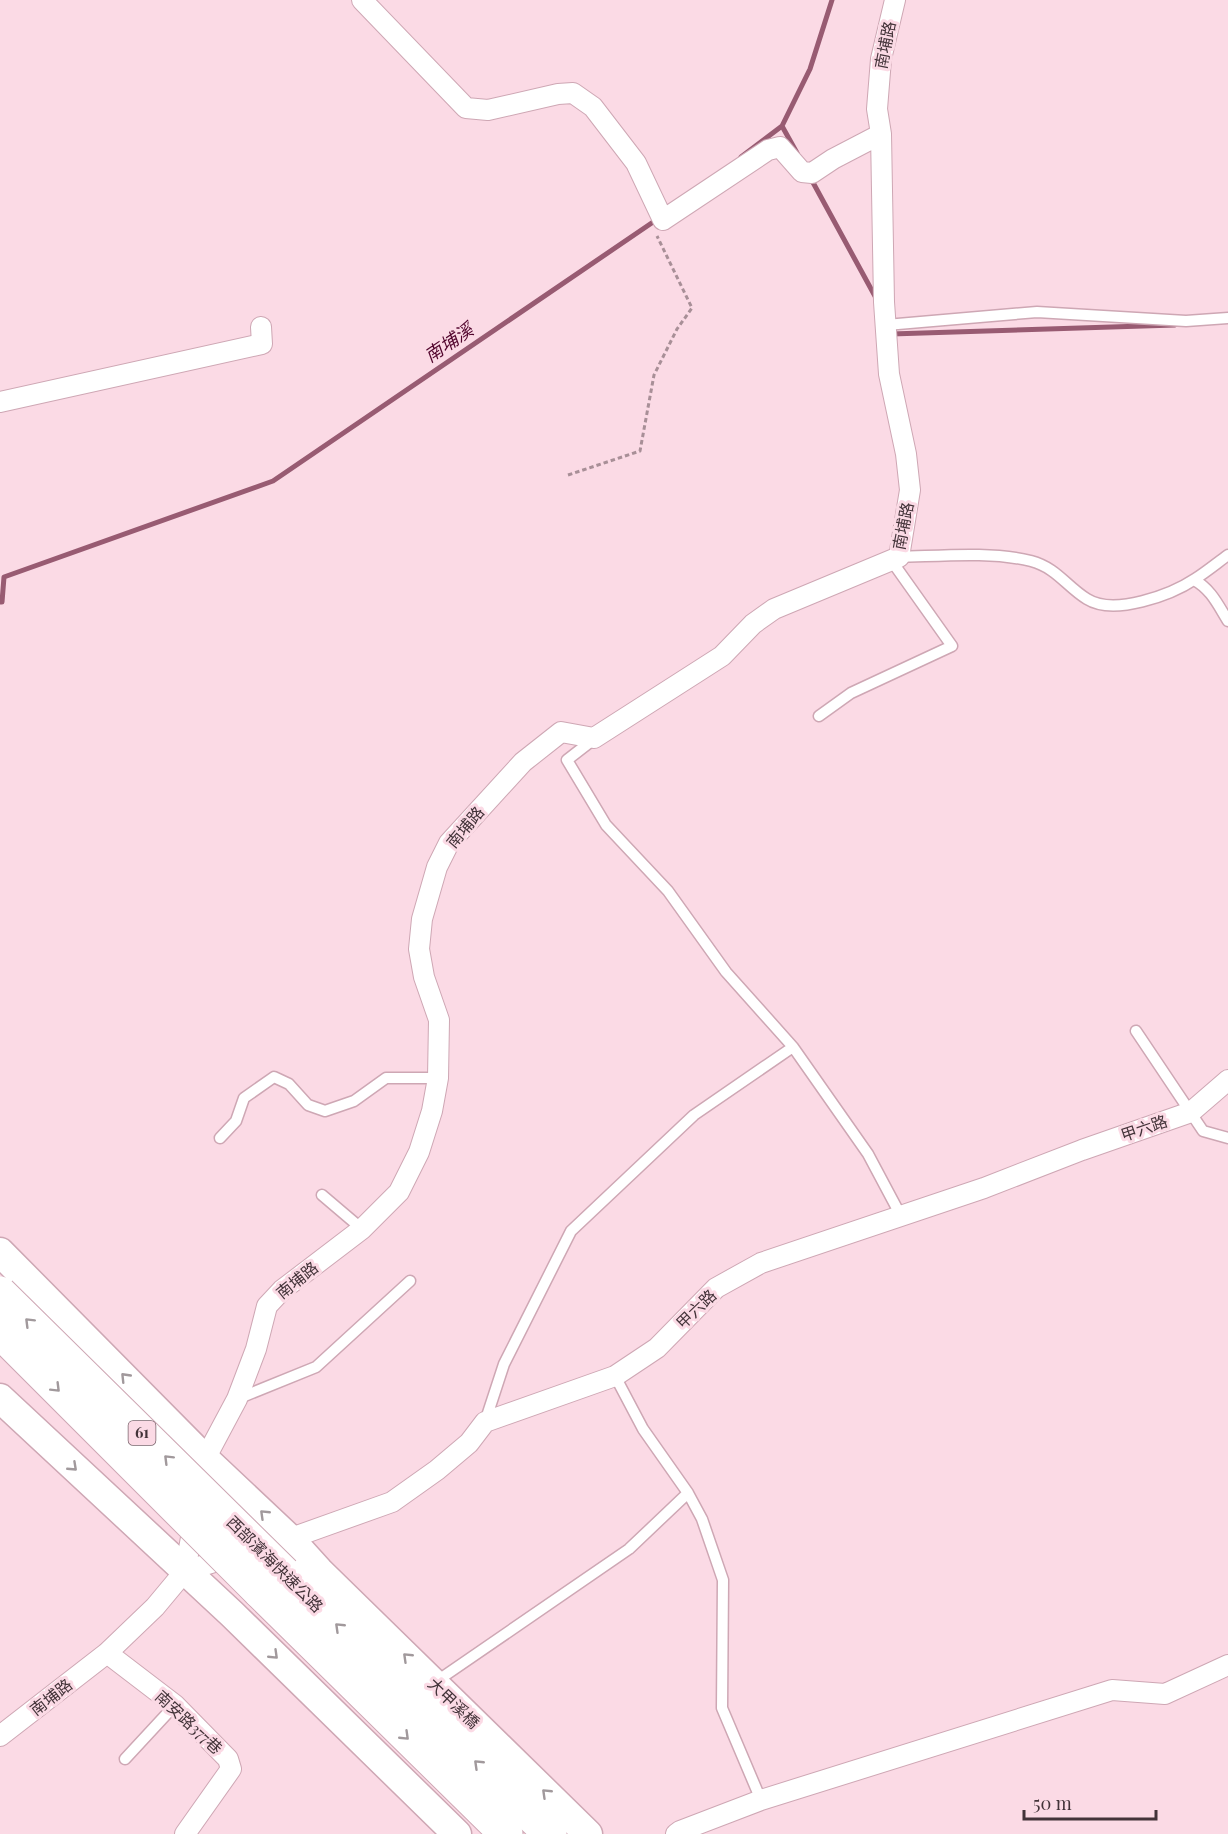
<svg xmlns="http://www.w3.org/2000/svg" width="1228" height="1834" viewBox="0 0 1228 1834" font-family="'Playfair Display','Noto Sans TC',serif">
<rect width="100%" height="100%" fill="#fbdae5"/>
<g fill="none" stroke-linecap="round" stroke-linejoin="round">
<path stroke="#985b72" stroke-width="5" d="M 782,126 L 797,153
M 741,157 L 782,126 L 810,69 L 832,0
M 810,177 L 876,298
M 891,334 L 1175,325
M 0,602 L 2,602 L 4,577 L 273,481 L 659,218"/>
<defs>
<path id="lane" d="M 886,325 L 1037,312 L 1186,321 L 1228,318
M 899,557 C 941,556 990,551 1031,561 C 1057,568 1066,586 1087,599 C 1114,616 1171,595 1195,579 C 1206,572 1217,563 1228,555
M 1194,580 C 1211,589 1218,605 1228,621
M 819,716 L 851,693 L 952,646 L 891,560
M 594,739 L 567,760 L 606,825 L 668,891 L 726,972 L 793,1047 L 868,1154 L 901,1216
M 1136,1031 L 1203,1131 L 1228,1138
M 220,1138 L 236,1121 L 244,1098 L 274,1077 L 289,1084 L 308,1105 L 325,1111 L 354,1101 L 386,1078 L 438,1078
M 322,1195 L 362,1229
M 615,1376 L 643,1429 L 688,1493 L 702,1519 L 723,1580 L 722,1708 L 761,1800
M 237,1399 L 316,1367 L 410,1281
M 485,1422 L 504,1364 L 571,1231 L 694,1115 L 793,1047
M 434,1683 L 629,1549 L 688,1493
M 125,1759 L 175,1705"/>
<path id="street" d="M 362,0 L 466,108 L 488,110 L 558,94 L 573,93 L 593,107 L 636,163 L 663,220 L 768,150 L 780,147 L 802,172 L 812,173 L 833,159 L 881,134
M 0,402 L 262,344 L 261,327
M 203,1471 L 205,1459 L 237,1399 L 256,1349 L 267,1306 L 282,1290 L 362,1229 L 399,1192 L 419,1152 L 432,1111 L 438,1078 L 439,1020 L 424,977 L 419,949 L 422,919 L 437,867 L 449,843 L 523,762 L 561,732 L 594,738 L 722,656 L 753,624 L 774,609 L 899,557 L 910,490 L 906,454 L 889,374 L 884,302 L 881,134 L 877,109 L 881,59 L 895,0
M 280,1542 L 392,1502 L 437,1470 L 469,1443 L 485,1422 L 615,1376 L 657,1348 L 716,1288 L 761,1263 L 984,1188 L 1082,1150 L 1191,1112 L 1228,1080
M 185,1571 L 234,1556
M 107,1653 L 175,1705 L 228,1759 L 231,1769 L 185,1834
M 0,1736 L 107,1653 L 155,1607 L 185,1571 L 194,1521
M 676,1834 L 680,1831 L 761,1800 L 1112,1690 L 1165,1694 L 1228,1665"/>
<path id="secondary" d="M 0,1252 L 205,1459 L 290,1539 L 319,1571 L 588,1834
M 0,1398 L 232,1614 L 457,1834"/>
<path id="highway" d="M 284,1573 L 550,1834
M 259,1591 L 506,1834"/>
</defs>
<use href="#lane" stroke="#cea7b4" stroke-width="13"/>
<use href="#street" stroke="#cea7b4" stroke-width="22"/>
<use href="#secondary" stroke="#cea7b4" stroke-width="31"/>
<use href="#highway" stroke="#cea7b4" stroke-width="35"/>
<path stroke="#a88f97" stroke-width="3" stroke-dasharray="4.5 3" stroke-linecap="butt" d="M 568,475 L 640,451 L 654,375 L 677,329 L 692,308 L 657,236"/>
<use href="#lane" stroke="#fff" stroke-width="10"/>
<use href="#street" stroke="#fff" stroke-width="20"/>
<use href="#secondary" stroke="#fff" stroke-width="28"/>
<use href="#highway" stroke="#fff" stroke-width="33"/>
<defs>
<path id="highway-bridge" d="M 0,1293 L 284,1573
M 0,1332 L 259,1591"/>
</defs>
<use href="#highway-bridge" stroke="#cea7b4" stroke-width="35" stroke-linecap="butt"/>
<use href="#highway-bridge" stroke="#fff" stroke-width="33"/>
</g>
<defs><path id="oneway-chevron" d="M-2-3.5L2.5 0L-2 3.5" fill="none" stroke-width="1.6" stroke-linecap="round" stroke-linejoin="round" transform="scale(1.5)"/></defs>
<g stroke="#a1999c">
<use href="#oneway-chevron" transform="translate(29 1322) rotate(-135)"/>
<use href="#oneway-chevron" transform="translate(125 1377) rotate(-134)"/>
<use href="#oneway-chevron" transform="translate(56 1388) rotate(45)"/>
<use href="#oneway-chevron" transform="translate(168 1459) rotate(-135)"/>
<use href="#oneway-chevron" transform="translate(73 1467) rotate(43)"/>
<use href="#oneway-chevron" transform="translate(264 1514) rotate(-136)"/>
<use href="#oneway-chevron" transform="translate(339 1627) rotate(-136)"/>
<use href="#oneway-chevron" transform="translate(274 1655) rotate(44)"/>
<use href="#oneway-chevron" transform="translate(407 1657) rotate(-136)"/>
<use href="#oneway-chevron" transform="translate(405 1736) rotate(44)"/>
<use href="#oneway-chevron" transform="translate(478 1764) rotate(-136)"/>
<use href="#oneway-chevron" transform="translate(546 1793) rotate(-136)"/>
</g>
<g text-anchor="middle" stroke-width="6" stroke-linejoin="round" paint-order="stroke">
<rect fill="#fbdae5" stroke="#7a656d" stroke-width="1.5" x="128.5" y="1421" width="27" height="24" rx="4.5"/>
<g font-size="15" font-weight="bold" fill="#433339">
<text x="142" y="1438">61</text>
</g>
<g font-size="16" fill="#433339" stroke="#fbdae5">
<text transform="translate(885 45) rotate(-79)" y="6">南埔路</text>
<text transform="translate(903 526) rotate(-79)" y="6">南埔路</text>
<text transform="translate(465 827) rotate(-50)" y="6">南埔路</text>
<text transform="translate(1144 1128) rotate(-19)" y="6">甲六路</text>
<text transform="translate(297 1280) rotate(-39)" y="6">南埔路</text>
<text transform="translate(696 1309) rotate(-44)" y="6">甲六路</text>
<text transform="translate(275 1564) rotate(45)" y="6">西部濱海快速公路</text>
<text transform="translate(51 1697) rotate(-38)" y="6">南埔路</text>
<text transform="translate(454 1703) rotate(44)" y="6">大甲溪橋</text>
<text transform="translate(189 1722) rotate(43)" y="6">南安路377巷</text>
</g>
<g font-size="18" font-style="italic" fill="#51042c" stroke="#fbdae5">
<text transform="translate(449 343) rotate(-34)" y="6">南埔溪</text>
</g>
</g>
<path d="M1024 1810v9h132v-9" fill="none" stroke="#433339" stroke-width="3"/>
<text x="1033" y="1810" font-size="18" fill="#433339" stroke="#fbdae5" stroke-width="4.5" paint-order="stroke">50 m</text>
</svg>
